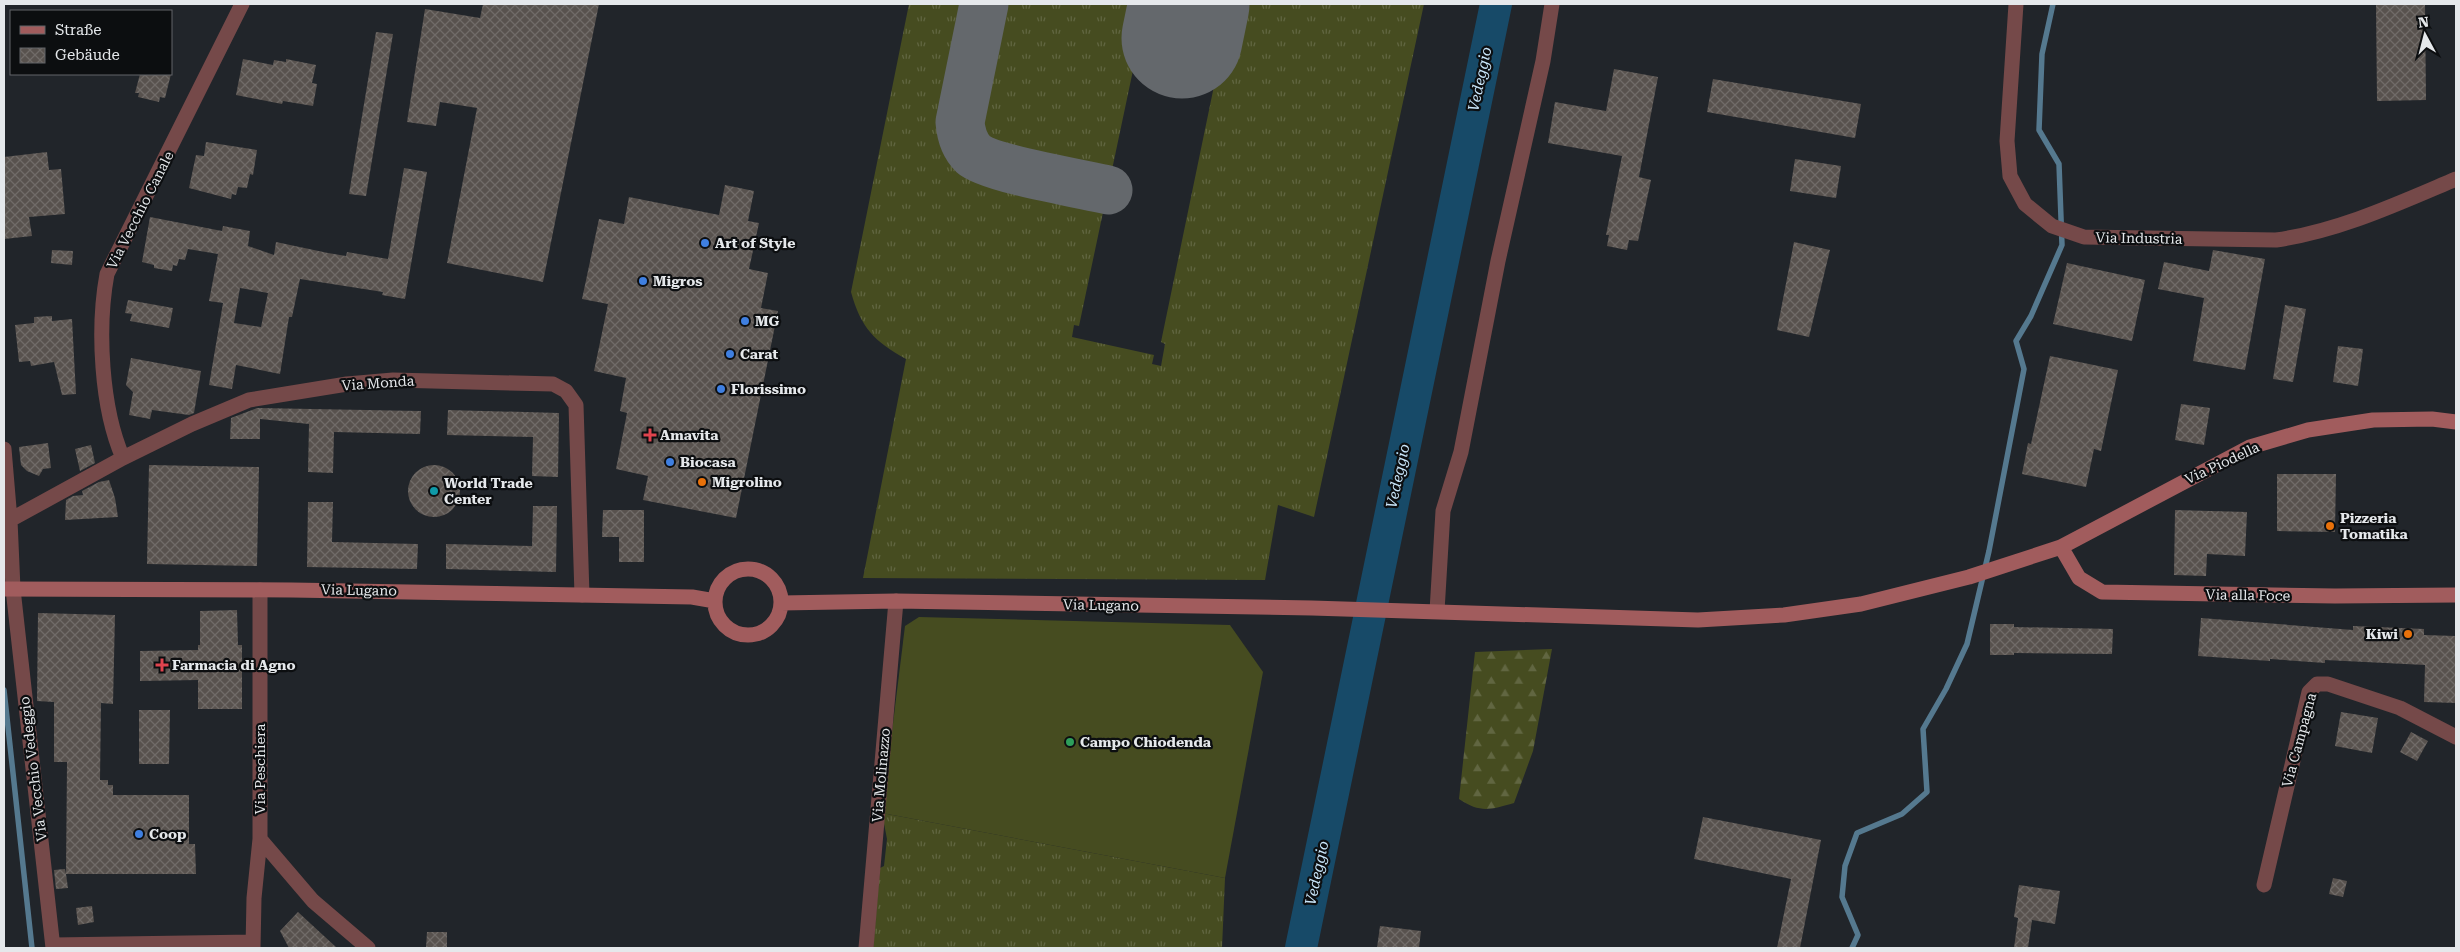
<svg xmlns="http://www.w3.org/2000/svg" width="2460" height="952" viewBox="0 0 2460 952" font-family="'Roboto Serif',serif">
<defs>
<pattern id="grass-tufts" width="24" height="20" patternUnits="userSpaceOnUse" patternTransform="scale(1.25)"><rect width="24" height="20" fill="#464c20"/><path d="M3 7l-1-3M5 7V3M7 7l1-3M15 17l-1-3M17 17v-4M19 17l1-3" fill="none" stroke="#616641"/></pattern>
<pattern id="forest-firs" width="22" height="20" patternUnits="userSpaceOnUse" patternTransform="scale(1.25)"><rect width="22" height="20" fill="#464c20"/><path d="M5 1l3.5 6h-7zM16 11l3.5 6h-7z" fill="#616641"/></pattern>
<pattern id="building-cross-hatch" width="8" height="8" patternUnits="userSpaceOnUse" patternTransform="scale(1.25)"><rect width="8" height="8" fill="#58524e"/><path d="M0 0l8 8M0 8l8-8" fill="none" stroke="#706b68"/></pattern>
</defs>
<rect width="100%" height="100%" fill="#21252a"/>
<path fill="url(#grass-tufts)" d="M 909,4 L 1147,4 L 1079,326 L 1074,325 L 1072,337 L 1154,355 L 1152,364 L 1161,366 L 1165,344 L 1161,342 L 1231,4 L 1424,4 L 1314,517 L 1278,505 L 1265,580 L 863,578 L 906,359 C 874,341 861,328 851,292 Z
M 882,813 L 1225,878 L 1222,948 L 873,948 L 880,868 L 884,866 L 887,839 Z"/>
<path fill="url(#forest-firs)" d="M 1552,649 L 1533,751 L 1514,803 C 1490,810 1480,813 1459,799 L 1475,652 Z"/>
<path fill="#464c20" d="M 919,617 L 1230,625 L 1263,672 L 1225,878 L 882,813 L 905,626 Z"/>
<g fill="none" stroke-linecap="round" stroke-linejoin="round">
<path stroke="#55798f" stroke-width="5.5" d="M 4,690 L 32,948
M 1852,948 L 1858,935 L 1842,897 L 1845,866 L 1857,833 L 1902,814 L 1927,792 L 1923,729 L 1946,689 L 1967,644 L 1989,551 L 2024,369 L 2016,341 L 2031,316 L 2062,245 L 2059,164 L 2039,130 L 2042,54 L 2053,4"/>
<path stroke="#174a68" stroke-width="32" d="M 1301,948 L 1496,4"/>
<path stroke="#64686c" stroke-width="49" d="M 984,4 L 960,122 C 961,134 964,145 973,154 C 988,168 1082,184 1108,190"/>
<path stroke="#64686c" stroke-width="121" d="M 1182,38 L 1189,4"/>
</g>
<path fill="url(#building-cross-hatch)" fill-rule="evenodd" d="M 483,4 L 599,4 L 543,282 L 447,263 L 477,108 L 440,102 L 436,126 L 407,122 L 425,9 L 480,18 Z
M 2376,4 L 2425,4 L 2426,100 L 2377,101 Z
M 376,32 L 393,34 L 366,196 L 349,194 Z
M 243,59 L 273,65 L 274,60 L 286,62 L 286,59 L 316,65 L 312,83 L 317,84 L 313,106 L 283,101 L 282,104 L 236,95 Z
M 1614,69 L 1658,77 L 1639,177 L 1651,180 L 1638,241 L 1629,240 L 1627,250 L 1607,246 L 1609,235 L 1606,235 L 1622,156 L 1548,143 L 1555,102 L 1606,111 Z
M 140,74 L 171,74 L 165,98 L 160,97 L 159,102 L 138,97 L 139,93 L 135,93 Z
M 1713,79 L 1861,104 L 1855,138 L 1707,112 Z
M 206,142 L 257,150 L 253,175 L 250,174 L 247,188 L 238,187 L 236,195 L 232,194 L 231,199 L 189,188 L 196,155 L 204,156 Z
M 47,152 L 49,170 L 61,169 L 65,214 L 29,217 L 32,236 L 4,239 L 4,157 Z
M 1795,159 L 1841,166 L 1836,198 L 1790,191 Z
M 404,168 L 427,172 L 405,299 L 382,295 L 383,292 L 300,279 L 292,317 L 289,317 L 280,374 L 236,365 L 232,389 L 209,385 L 223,303 L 209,301 L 218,254 L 188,249 L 185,260 L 179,259 L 177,266 L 173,265 L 172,271 L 154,268 L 154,265 L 142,262 L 150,217 L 222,231 L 223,226 L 250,231 L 248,246 L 274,255 L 276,242 L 328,253 L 346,256 L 347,252 L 388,259 ZM 240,288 L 268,293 L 261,327 L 234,323 Z
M 725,185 L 754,191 L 748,221 L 759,223 L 749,269 L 768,273 L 761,308 L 778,311 L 736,518 L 643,500 L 648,476 L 616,469 L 627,413 L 620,411 L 626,378 L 594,371 L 608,304 L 582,299 L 599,219 L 624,224 L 629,197 L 719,215 Z
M 1794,242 L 1830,250 L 1809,337 L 1777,330 Z
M 52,250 L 73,251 L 72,265 L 51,263 Z
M 2213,250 L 2265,259 L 2245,370 L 2193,361 L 2204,298 L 2158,289 L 2164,262 L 2209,271 Z
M 2067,263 L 2145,280 L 2132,341 L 2053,324 Z
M 128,300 L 173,308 L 169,328 L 130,321 L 132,314 L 125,313 Z
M 2285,305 L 2306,309 L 2293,382 L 2273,379 Z
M 52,316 L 52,321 L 72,319 L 76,394 L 62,395 L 54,362 L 31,366 L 30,361 L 19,362 L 15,325 L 34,323 L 34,317 Z
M 2338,346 L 2363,349 L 2358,386 L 2333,382 Z
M 2050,356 L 2118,370 L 2101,451 L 2094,449 L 2086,487 L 2022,474 L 2028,443 L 2031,444 Z
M 131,358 L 201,371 L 194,413 L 189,415 L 152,410 L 150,419 L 129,415 L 133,392 L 126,385 Z
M 2181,404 L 2210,408 L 2204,445 L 2175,440 Z
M 257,408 L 421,411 L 420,434 L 334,432 L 333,473 L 308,472 L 309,424 L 260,419 L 260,439 L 230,439 L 231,418 Z
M 448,410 L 559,413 L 558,477 L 532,476 L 533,437 L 447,435 Z
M 48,443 L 51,468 L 43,469 L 39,476 L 27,471 L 21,465 L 19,447 Z
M 91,445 L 95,463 L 80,471 L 75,449 Z
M 149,465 L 259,467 L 257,566 L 147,564 Z
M408 491a26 26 0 1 1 52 0a26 26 0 1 1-52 0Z
M 2277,474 L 2336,474 L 2335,532 L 2277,531 Z
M 109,480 L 115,498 L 118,517 L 65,520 L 66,500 L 73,496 L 83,495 L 82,491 L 99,482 Z
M 308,502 L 333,502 L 332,542 L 418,544 L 417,569 L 307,567 Z
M 533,506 L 557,506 L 556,572 L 446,569 L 446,544 L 532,546 Z
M 603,510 L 644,510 L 644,562 L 619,562 L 619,537 L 602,537 Z
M 2175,510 L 2247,512 L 2245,556 L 2207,554 L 2206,576 L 2174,575 Z
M 237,610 L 238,645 L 242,645 L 242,709 L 198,709 L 198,680 L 140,681 L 140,651 L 198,650 L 198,645 L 200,645 L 200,611 Z
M 38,613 L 115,615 L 113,704 L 101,703 L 100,780 L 108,780 L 108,785 L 113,785 L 113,795 L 189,795 L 189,844 L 195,844 L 196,874 L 66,874 L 68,888 L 56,889 L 54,870 L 65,869 L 66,874 L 67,762 L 54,762 L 54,702 L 37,701 Z
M 2201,618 L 2353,630 L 2353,626 L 2424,629 L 2424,635 L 2456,636 L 2456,703 L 2424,702 L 2425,665 L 2325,660 L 2325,663 L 2270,659 L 2270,661 L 2198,656 Z
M 1990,624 L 2014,624 L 2014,627 L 2113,629 L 2112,654 L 2014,653 L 2014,655 L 1990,655 Z
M 139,710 L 170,710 L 169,764 L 139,764 Z
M 2341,712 L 2378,718 L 2372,753 L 2335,746 Z
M 2411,732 L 2428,741 L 2417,761 L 2400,752 Z
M 1703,817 L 1821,840 L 1800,948 L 1777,948 L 1791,879 L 1694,859 Z
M 2333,878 L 2347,881 L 2343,897 L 2329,894 Z
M 2019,885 L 2060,891 L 2055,924 L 2032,920 L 2028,948 L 2014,948 L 2018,918 L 2014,917 Z
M 92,906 L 94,922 L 78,925 L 76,908 Z
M 298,912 L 337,948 L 289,948 L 280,931 Z
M 1380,926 L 1421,931 L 1419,948 L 1377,948 Z
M 427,932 L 447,932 L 447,948 L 426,948 Z"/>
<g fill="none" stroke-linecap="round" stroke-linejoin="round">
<path stroke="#754949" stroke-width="15" d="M 2016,4 L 2007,141 L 2010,176 L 2025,204 L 2052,226 L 2084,237 L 2276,240 C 2339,231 2397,204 2456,179
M 4,449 L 10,520 L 13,589 L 53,948
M 123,458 C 101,408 97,328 107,274 L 242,4
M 10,520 L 123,458 L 192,424 L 249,400 L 347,384 L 393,380 L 553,384 L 566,391 L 576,405 L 582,595
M 1437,611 L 1443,511 L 1461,452 L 1498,261 L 1543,61 L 1552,4
M 260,839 L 313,901 L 368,948
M 2264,885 L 2309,692 L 2317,684 L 2328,684 L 2400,708 L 2456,737
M 53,945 L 253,942
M 253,948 L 254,898 L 260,839 L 260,590
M 866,948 L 896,601"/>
<path stroke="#a15c5d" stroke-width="15" d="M 2061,547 L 2079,578 L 2102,592 L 2335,596 L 2456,595
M715 602a33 33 0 1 1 66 0a33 33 0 1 1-66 0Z
M 4,589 L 292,590 L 692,597 L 715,601
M 781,603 L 896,601 L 1312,608 L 1698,620 L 1784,615 L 1861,604 L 1969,577 L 2061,547 L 2250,447 L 2308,430 L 2373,420 L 2432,419 L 2456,422"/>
</g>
<g fill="#3f7fe0" stroke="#0c0e10" stroke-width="2">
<circle cx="705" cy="243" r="5"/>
<circle cx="643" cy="281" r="5"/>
<circle cx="745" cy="321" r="5"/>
<circle cx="730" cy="354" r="5"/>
<circle cx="721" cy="389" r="5"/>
<circle cx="670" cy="462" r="5"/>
<circle cx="139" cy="834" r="5"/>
</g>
<g fill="#e0444e" stroke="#0c0e10" stroke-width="2">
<path d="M647.5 427.5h5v5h5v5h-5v5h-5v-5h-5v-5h5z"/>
<path d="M159.5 657.5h5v5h5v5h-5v5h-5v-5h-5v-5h5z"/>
</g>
<g fill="#e8710a" stroke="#0c0e10" stroke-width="2">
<circle cx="702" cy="482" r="5"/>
<circle cx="2330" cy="526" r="5"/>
<circle cx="2408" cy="634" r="5"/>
</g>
<circle fill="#0f9aa8" stroke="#0c0e10" stroke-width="2" cx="434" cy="491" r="5"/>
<circle fill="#2e9e5b" stroke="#0c0e10" stroke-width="2" cx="1070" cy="742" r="5"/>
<g text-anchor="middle" stroke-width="4.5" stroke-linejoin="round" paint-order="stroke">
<g font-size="14" fill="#e5e8eb" stroke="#0c0e10">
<text transform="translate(140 210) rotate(-63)" y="5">Via Vecchio Canale</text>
<text transform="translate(2139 238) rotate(1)" y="5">Via Industria</text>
<text transform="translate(378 383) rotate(-4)" y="5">Via Monda</text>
<text transform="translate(2222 463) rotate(-25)" y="5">Via Piodella</text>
<text transform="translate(359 590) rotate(1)" y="5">Via Lugano</text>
<text transform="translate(2248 595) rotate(1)" y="5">Via alla Foce</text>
<text transform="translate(1101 605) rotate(1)" y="5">Via Lugano</text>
<text transform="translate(2299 740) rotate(-75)" y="5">Via Campagna</text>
<text transform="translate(33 769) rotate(-97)" y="5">Via Vecchio Vedeggio</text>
<text transform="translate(260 769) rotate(-90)" y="5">Via Peschiera</text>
<text transform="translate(881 775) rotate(-85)" y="5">Via Molinazzo</text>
</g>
<g font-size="14" font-weight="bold" fill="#e5e8eb" stroke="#0c0e10" text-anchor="start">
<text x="715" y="248">Art of Style</text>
<text x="653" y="286">Migros</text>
<text x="755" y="326">MG</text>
<text x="740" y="359">Carat</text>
<text x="731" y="394">Florissimo</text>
<text x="660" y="440">Amavita</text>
<text x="680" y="467">Biocasa</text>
<text x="712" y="487">Migrolino</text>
<text x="444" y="488">World Trade<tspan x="444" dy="16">Center</tspan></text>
<text x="2340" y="523">Pizzeria<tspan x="2340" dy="16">Tomatika</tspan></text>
<text x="2398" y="639" text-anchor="end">Kiwi</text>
<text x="172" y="670">Farmacia di Agno</text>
<text x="1080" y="747">Campo Chiodenda</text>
<text x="149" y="839">Coop</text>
</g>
<g font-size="15" font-style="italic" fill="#c9e6fa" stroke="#0c0e10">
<text transform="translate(1480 79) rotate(-78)" y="5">Vedeggio</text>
<text transform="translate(1398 476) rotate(-78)" y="5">Vedeggio</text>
<text transform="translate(1317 873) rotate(-78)" y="5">Vedeggio</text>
</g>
</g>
<rect width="2460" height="952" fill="none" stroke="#e5e8eb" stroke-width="10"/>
<rect x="10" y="10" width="162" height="65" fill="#0c0e10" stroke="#636568"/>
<rect x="20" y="26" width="25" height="8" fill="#a15c5d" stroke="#636568"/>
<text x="55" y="35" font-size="15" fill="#e5e8eb">Straße</text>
<rect x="20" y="48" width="25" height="15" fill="url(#building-cross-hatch)" stroke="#636568"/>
<text x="55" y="60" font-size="15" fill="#e5e8eb">Gebäude</text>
<g transform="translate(2425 35) rotate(353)" stroke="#0c0e10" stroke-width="4" paint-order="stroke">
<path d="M0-4L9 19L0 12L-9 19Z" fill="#e5e8eb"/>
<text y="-8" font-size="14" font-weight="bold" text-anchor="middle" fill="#e5e8eb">N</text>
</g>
</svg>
